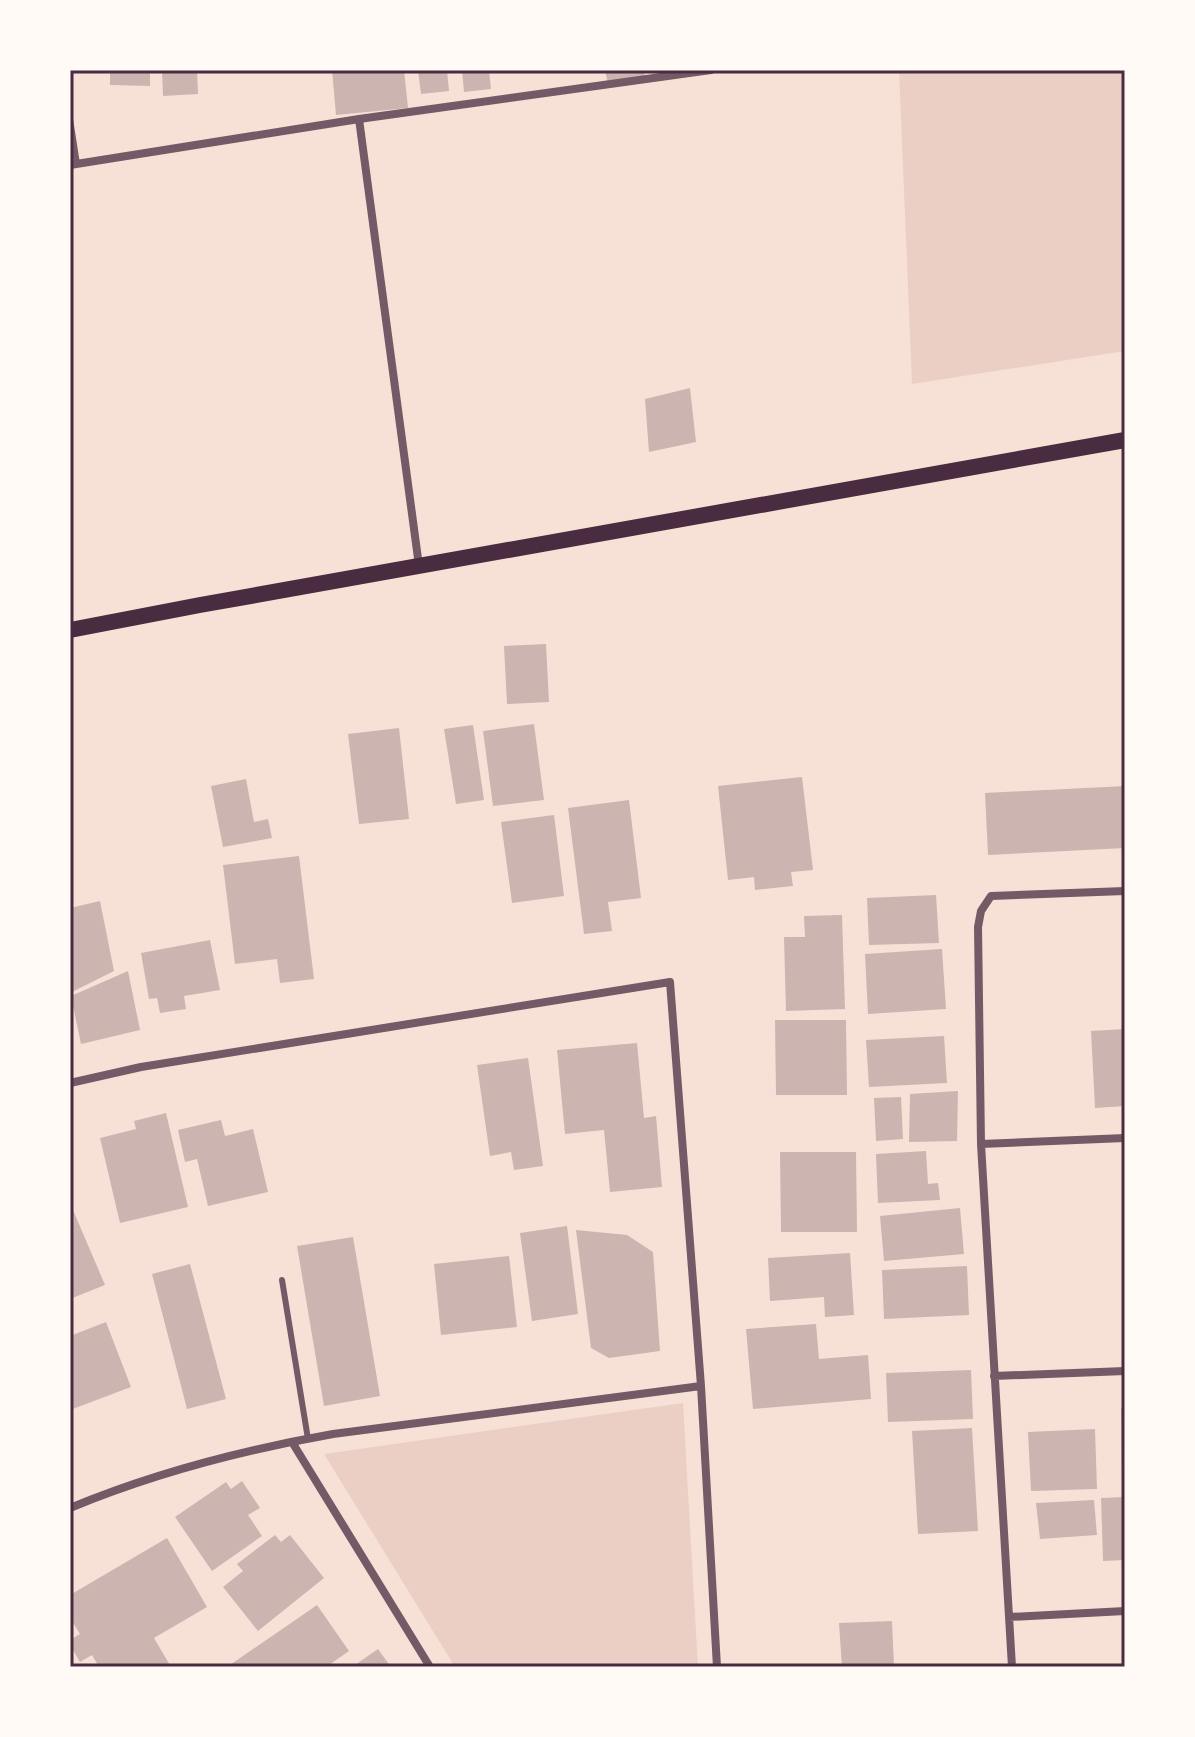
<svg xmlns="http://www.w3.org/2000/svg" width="1195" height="1737" viewBox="0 0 1195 1737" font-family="'Public Sans',sans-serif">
<rect width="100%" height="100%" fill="#f7e1d7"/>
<path fill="#ebcfc5" d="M 899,70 L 1125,70 L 1125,351 L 912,384 Z
M 683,1403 L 698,1667 L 455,1667 L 324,1454 Z"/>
<path fill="#ccb4b1" d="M 110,70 L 150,70 L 150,86 L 110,85 Z
M 162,70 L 197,70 L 198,94 L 163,96 Z
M 332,70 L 404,70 L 408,108 L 336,115 Z
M 418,70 L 447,70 L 449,91 L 421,94 Z
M 462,70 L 489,70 L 491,89 L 464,92 Z
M 605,70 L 644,70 L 645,77 L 608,84 Z
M 690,388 L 696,442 L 649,452 L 645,399 Z
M 546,644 L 549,702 L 507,704 L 504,646 Z
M 534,724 L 544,800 L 493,806 L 483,731 Z
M 473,725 L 484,800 L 456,804 L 444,729 Z
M 399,728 L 409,819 L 359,824 L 348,734 Z
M 802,777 L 813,870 L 791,872 L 793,886 L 755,890 L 754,877 L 728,880 L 718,786 Z
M 246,779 L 254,822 L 268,819 L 272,838 L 223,847 L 211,786 Z
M 1125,786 L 1125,848 L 988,855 L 985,793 Z
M 629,800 L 641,898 L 608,902 L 612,931 L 584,934 L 568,808 Z
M 554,815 L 564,896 L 512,903 L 501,822 Z
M 299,856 L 314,979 L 280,983 L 277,959 L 235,964 L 223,865 Z
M 936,895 L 939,943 L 869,945 L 867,898 Z
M 100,901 L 114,971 L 70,993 L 70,908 Z
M 842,915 L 845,1009 L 786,1011 L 784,937 L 805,937 L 804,916 Z
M 210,940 L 220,990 L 184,996 L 186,1009 L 160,1013 L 157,998 L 149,999 L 141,953 Z
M 942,949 L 946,1009 L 868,1014 L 865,954 Z
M 128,971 L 140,1030 L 81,1044 L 71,996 Z
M 775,1020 L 846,1020 L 847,1095 L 776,1095 Z
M 1125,1029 L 1125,1106 L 1095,1108 L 1091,1031 Z
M 944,1036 L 947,1083 L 869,1087 L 866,1040 Z
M 637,1043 L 644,1118 L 656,1116 L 662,1187 L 610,1192 L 604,1130 L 565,1134 L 557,1050 Z
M 528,1058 L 543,1166 L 514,1170 L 511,1152 L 490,1156 L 477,1065 Z
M 958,1091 L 957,1141 L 909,1142 L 910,1094 Z
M 901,1097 L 903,1139 L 876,1141 L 874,1098 Z
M 166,1113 L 188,1207 L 120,1223 L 100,1138 L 136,1129 L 134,1121 Z
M 221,1120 L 225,1136 L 253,1129 L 268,1192 L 208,1206 L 197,1159 L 185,1162 L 178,1130 Z
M 926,1151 L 928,1184 L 938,1183 L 940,1200 L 878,1203 L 876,1154 Z
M 780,1152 L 856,1152 L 857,1232 L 781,1232 Z
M 70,1203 L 105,1285 L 70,1299 Z
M 960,1208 L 964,1254 L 884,1261 L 880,1216 Z
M 567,1226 L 578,1314 L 532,1321 L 520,1233 Z
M 576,1230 L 627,1235 L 653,1252 L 660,1351 L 609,1358 L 591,1348 Z
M 353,1237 L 380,1396 L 324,1406 L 297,1246 Z
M 850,1253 L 854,1315 L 825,1317 L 824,1297 L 770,1301 L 768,1258 Z
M 509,1256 L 517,1327 L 441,1335 L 434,1264 Z
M 190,1264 L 226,1399 L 187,1409 L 152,1274 Z
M 967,1266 L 969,1315 L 884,1319 L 882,1270 Z
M 106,1322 L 131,1387 L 70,1410 L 70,1336 Z
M 816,1324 L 819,1359 L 868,1355 L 871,1399 L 753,1409 L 746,1329 Z
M 971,1370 L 973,1419 L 888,1422 L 886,1373 Z
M 1121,1408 L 1125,1408 L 1125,1482 L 1122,1482 Z
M 972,1428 L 978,1531 L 918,1534 L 912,1431 Z
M 1095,1429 L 1097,1489 L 1031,1491 L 1028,1432 Z
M 242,1481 L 260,1508 L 248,1515 L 262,1536 L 212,1571 L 175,1517 L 226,1482 L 231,1489 Z
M 1125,1497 L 1125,1560 L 1103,1561 L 1101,1498 Z
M 1094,1500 L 1097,1535 L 1040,1539 L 1036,1503 Z
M 275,1535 L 281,1542 L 290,1535 L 324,1578 L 258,1631 L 223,1587 L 243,1571 L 237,1564 Z
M 167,1538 L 207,1607 L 154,1638 L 171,1667 L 99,1667 L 92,1655 L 80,1662 L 70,1645 L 70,1640 L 80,1634 L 70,1618 L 70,1595 Z
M 317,1605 L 349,1651 L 326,1667 L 227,1667 Z
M 892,1621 L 894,1667 L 842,1667 L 839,1623 Z
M 378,1649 L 391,1667 L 352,1667 Z"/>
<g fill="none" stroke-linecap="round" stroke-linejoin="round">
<path stroke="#755966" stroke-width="6" d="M 70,119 L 77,164
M 282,1280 L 308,1439"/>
<path stroke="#755966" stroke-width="8" d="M 359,119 L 419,566
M 70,165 L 359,119 L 711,70
M 70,1083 L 141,1067 L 670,982 L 701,1386 L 717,1667
M 981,1144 L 1125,1138
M 994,1376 L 1125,1371
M 292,1442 L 430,1667
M 70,1508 C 154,1473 243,1450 333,1434 L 701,1386
M 1009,1617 L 1125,1611
M 1012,1667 L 981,1144 L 978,927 L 981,911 L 991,896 L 1125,891"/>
<path stroke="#4a2c40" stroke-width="16" d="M 70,630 L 200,605 L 1125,440"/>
</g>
<rect width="1195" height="1737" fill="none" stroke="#fffaf5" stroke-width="144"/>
<rect x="72" y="72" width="1051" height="1593" fill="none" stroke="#4a2c40" stroke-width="3"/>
</svg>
